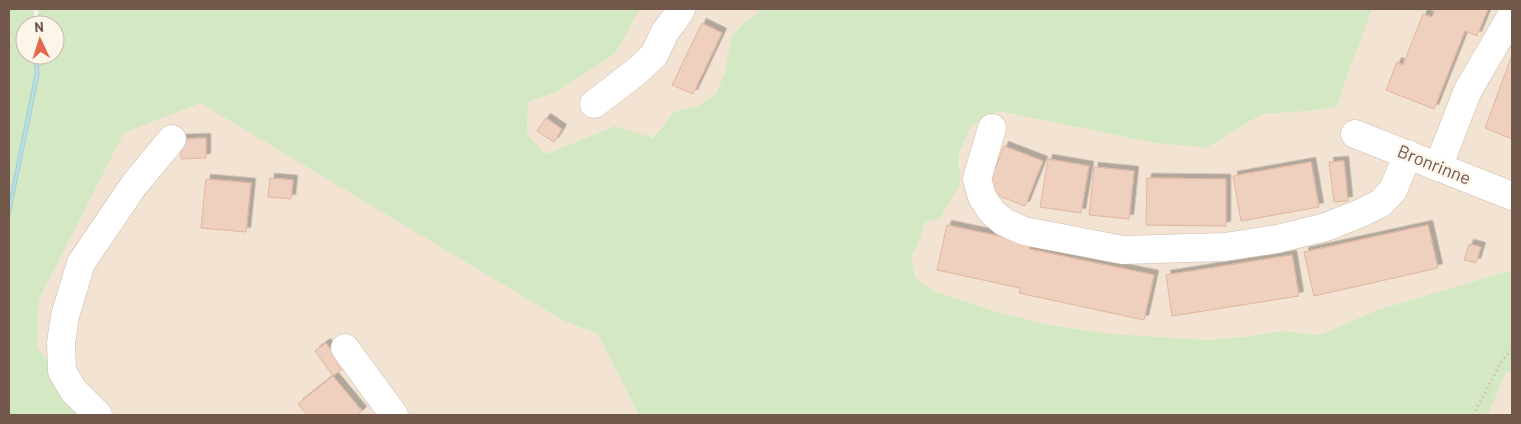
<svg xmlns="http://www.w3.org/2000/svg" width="1521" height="424" viewBox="0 0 1521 424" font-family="Barlow,sans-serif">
<defs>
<filter id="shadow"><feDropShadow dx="4.5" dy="-4.5" stdDeviation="0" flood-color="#0004"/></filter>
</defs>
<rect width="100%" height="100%" fill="#fbf1e4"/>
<path fill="#f2e3d3" d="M 640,9 L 758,9 L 759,12 L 743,24 L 732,35 L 725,72 L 716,94 L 699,105 L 674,112 L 652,138 L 615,126 L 546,154 L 527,134 L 528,102 L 556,92 L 615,54 Z
M 1372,9 L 1512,9 L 1512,270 L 1377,310 L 1320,335 L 1282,331 L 1251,336 L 1209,340 L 1113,334 L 1049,325 L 998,312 L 934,291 L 915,277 L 912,256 L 920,239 L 924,223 L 961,166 L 959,153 L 971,126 L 998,111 L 1155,143 L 1206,148 L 1262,114 L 1310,111 L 1336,107 Z
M 200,102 L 564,321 L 598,334 L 639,415 L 93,415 L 37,347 L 39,299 L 124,133 Z
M 1506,372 L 1512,372 L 1512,415 L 1488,415 Z"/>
<path fill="#d3e8c3" d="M 9,9 L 34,9 L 34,25 L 25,25 L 25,55 L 35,55 L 35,74 L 9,203 Z
M 38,9 L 640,9 L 615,54 L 556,92 L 528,102 L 527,134 L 546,154 L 615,126 L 653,138 L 674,112 L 699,105 L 716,94 L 725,72 L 732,35 L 743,24 L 759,12 L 758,9 L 1372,9 L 1336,107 L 1310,111 L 1262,114 L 1206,148 L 1155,143 L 998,111 L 971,126 L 959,153 L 960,185 L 940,218 L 924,223 L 920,239 L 912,256 L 915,277 L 934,291 L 998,312 L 1049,325 L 1113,334 L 1209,340 L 1251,336 L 1282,331 L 1320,335 L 1377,310 L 1512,270 L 1512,372 L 1506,372 L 1488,415 L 639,415 L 598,334 L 564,321 L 200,103 L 124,133 L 39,299 L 37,347 L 93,415 L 9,415 L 9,219 L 39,75 L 38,55 L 55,55 L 55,25 L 38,25 Z"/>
<path fill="#b9dfe4" stroke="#a0cfd5" d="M 35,55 L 38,55 L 39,75 L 9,219 L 9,203 L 35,74 Z"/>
<path fill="#efcfbd" stroke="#e1b59e" filter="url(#shadow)" d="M 1436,9 L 1488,9 L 1477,36 L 1465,31 L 1434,109 L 1386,90 L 1397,62 L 1403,65 L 1423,14 L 1432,17 Z
M 702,23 L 722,33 L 693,94 L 672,85 Z
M 1512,55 L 1512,139 L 1485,128 Z
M 546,118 L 562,129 L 554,142 L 537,131 Z
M 206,138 L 206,158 L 181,159 L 181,139 Z
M 1004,146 L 1043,161 L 1025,206 L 986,191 Z
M 1048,159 L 1089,166 L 1081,213 L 1040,207 Z
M 1344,161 L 1348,201 L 1334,202 L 1329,162 Z
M 1311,162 L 1319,207 L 1241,221 L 1233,176 Z
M 1094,167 L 1134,171 L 1129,219 L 1089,215 Z
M 270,178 L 293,180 L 291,199 L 268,197 Z
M 1147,178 L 1226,179 L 1226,226 L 1146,225 Z
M 206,179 L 251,183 L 246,232 L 201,228 Z
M 947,225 L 1031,243 L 1029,249 L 1154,275 L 1144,320 L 1019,293 L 1020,288 L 937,270 Z
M 1428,225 L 1438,268 L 1314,296 L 1304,252 Z
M 1469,244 L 1481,247 L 1476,263 L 1464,260 Z
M 1292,255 L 1299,296 L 1172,316 L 1166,275 Z
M 326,343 L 344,368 L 333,376 L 315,351 Z
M 333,376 L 362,411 L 358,415 L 307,415 L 298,404 Z"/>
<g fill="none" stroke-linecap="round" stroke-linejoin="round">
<defs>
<path id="minor" d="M 594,104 L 636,72 L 654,55 L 665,32 L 679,13 L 681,9
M 992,128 L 977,179 L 982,197 L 992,212 L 1004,222 L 1024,231 L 1123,250 L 1225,247 L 1277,239 L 1326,227 L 1361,213 L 1381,203 L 1393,190 L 1408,154
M 1355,134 L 1512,196
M 1438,167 L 1468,90 L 1512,15
M 345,348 L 394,415
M 98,415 L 73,390 L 62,371 L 61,343 L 65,316 L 81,263 L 134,185 L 172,139"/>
</defs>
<use href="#minor" stroke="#cebbae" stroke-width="29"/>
<path stroke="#d4b2a0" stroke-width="3" stroke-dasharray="1 4" stroke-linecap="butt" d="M 1473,415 L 1503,359 L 1512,349"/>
<use href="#minor" stroke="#fff" stroke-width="28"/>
</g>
<g text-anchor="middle" stroke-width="4.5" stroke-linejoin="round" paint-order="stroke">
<g font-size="18" fill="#72574b" stroke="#fef5ea">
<text transform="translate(1434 165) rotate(22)" y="6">Bronrinne</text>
</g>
</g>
<rect width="1521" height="424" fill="none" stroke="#72574b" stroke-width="20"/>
<g transform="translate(40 40) rotate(356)"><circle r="24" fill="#fef5ea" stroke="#c6b6aa"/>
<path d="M0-4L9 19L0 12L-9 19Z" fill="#e0694e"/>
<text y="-8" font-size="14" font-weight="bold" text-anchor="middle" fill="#72574b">N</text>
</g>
</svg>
